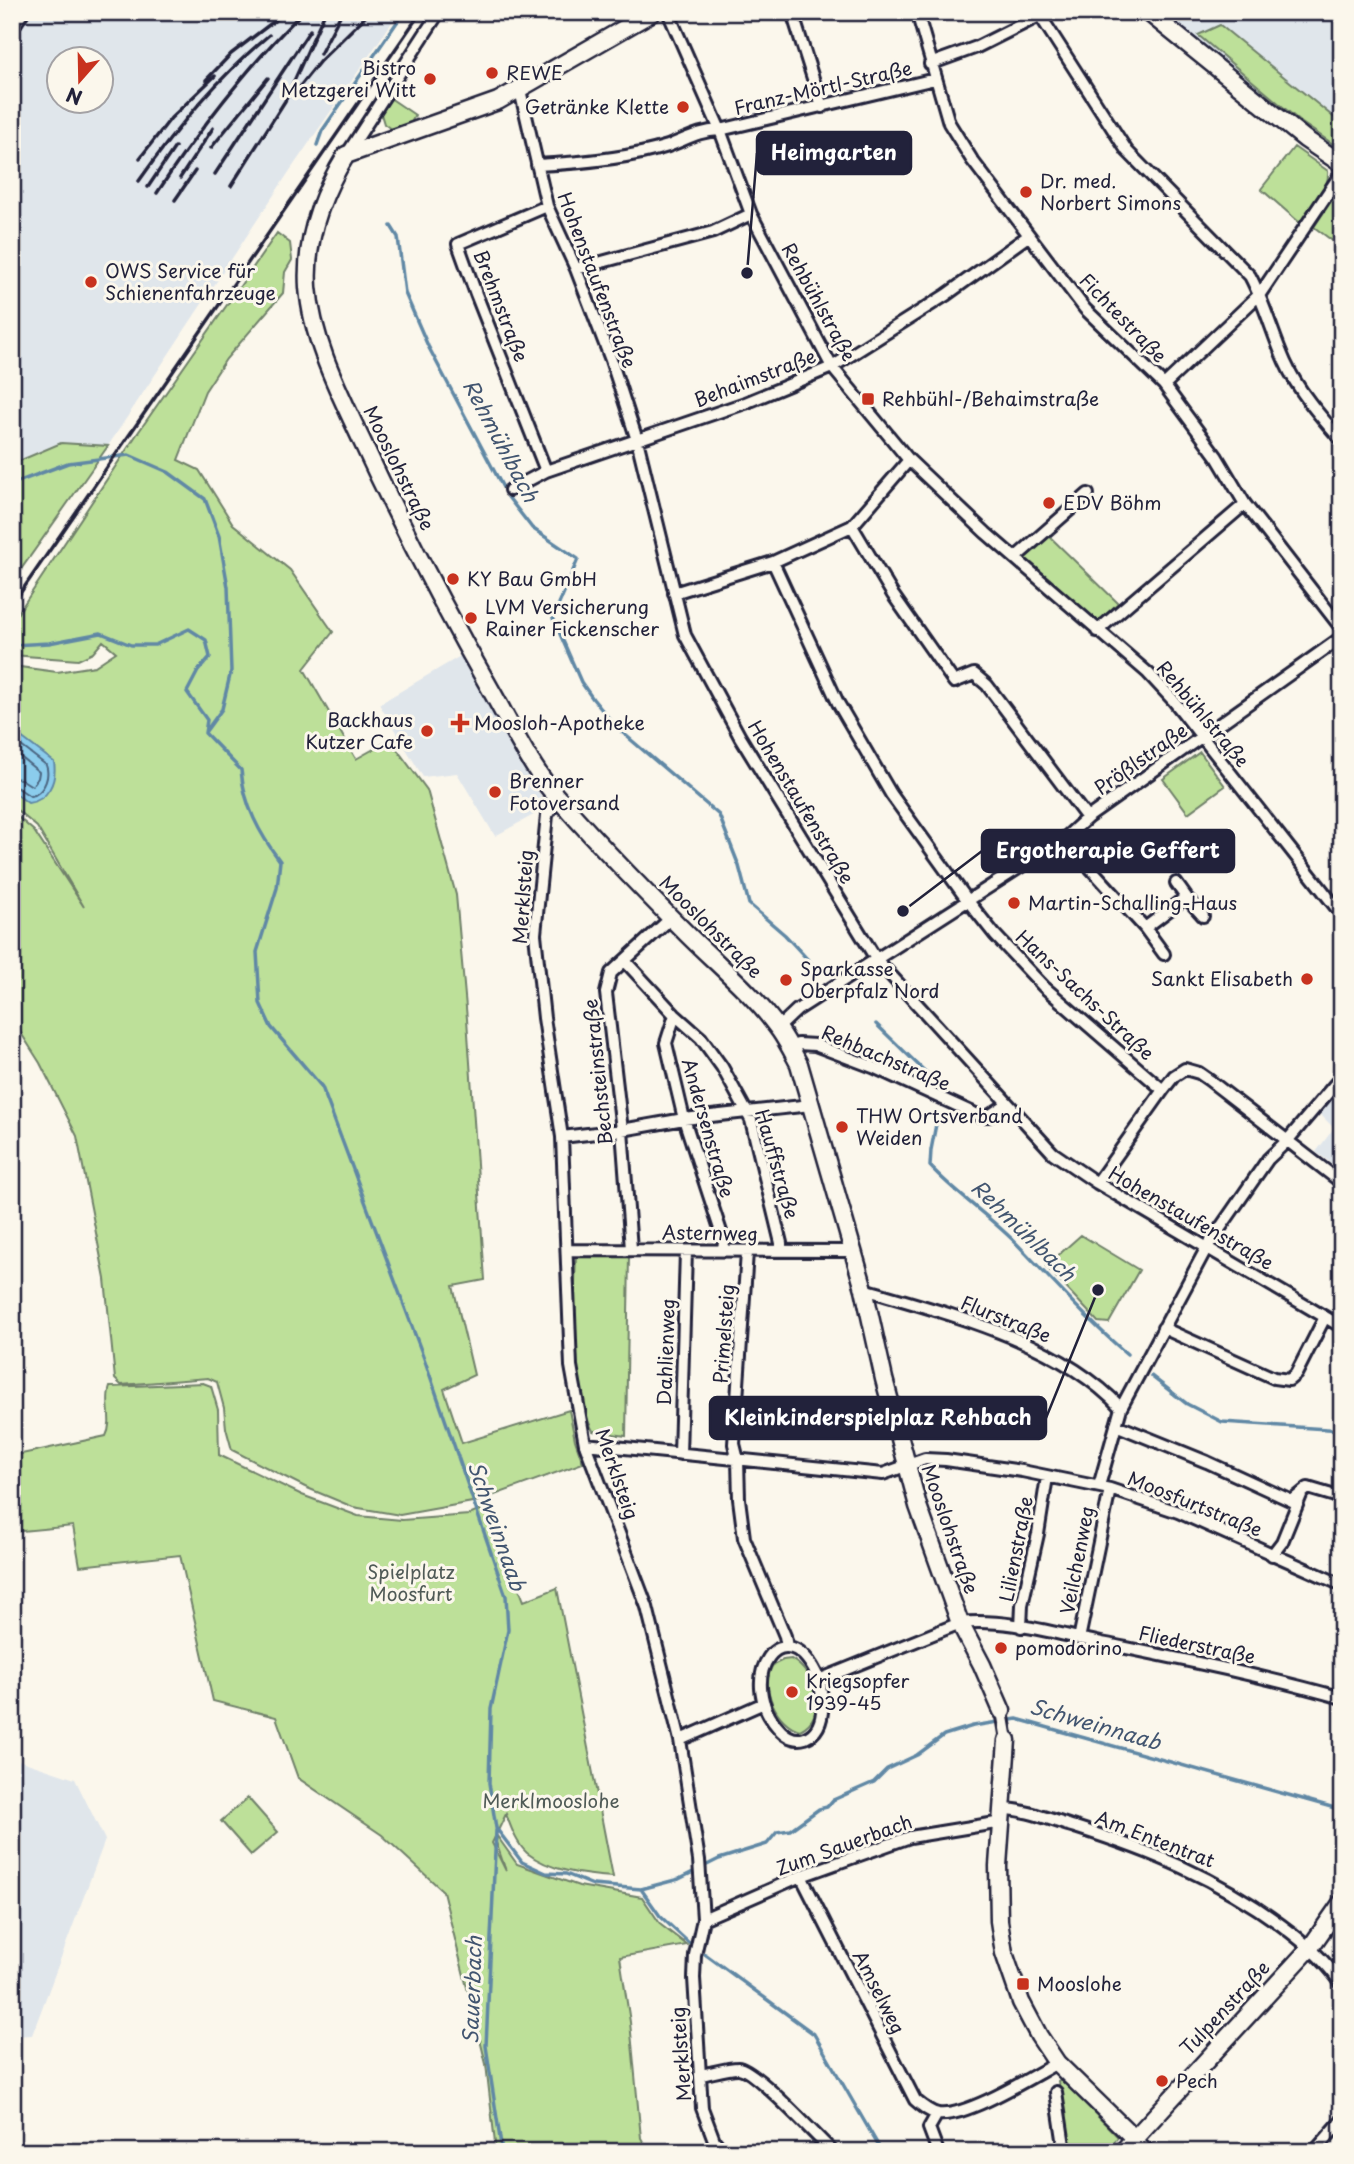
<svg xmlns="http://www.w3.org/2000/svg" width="1354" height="2164" viewBox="0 0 1354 2164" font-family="'Playpen Sans',sans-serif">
<rect width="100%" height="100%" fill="#fbf7ec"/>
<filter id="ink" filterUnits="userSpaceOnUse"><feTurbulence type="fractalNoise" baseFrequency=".0143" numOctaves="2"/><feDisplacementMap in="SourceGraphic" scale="14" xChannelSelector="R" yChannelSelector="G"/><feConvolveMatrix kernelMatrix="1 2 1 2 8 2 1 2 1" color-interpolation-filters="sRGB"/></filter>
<g filter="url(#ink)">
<path fill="#e0e6eb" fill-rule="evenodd" d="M 12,12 L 399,12 L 289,172 L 108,446 L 61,443 L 12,464 ZM 60,60 L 102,60 L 102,102 L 60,102 Z
M 1162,12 L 1342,12 L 1342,152 L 1313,134 Z
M 462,655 L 508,741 L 542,798 L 539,812 L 495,836 L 457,773 L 423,777 L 379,704 Z
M 1342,1087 L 1342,1171 L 1316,1152 L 1334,1128 L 1320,1114 Z
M 12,1758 L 75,1779 L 105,1840 L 32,2035 L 12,2036 Z"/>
<path fill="#bde099" stroke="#70816a" stroke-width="2" d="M 1220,25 L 1342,124 L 1342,150 L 1302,123 L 1198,35 Z
M 390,98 L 415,115 L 411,123 L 391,129 L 384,124 L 381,114 Z
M 1294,147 L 1328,171 C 1330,189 1309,209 1300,223 L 1261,189 Z
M 1342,185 L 1342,248 L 1314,227 Z
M 277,233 L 290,243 L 292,260 L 285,272 L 283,293 L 226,359 L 205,391 L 178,460 L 199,470 L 233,524 L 290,570 L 333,632 L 304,669 L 356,759 L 390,740 L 427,790 L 456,895 L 467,1019 L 485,1280 L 453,1286 L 474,1375 L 444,1389 L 462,1443 L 569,1410 L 575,1440 L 583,1463 L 478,1501 L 400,1515 L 353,1507 L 305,1487 L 232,1450 L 226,1428 L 224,1408 L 217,1382 L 208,1378 L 121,1385 L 115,1379 L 105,1279 L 77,1136 L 40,1063 L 12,1019 L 12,812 L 34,831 L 84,907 L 37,827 L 12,806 L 12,666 L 57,672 L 95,666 L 116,652 L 103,641 L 93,653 L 78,660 L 12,655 L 12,622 L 135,437 Z
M 61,443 L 108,446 L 12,582 L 12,464 Z
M 1047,534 L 1118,603 L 1096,624 L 1023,557 Z
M 1200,752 L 1225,786 L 1188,813 L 1163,779 Z
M 1081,1235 L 1139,1270 L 1109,1323 L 1098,1322 L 1046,1266 Z
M 629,1255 L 626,1436 L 593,1431 C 570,1389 574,1304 576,1256 Z
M 203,1383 L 211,1386 L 218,1410 L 219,1455 L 302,1495 L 358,1516 L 402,1520 L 469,1515 L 488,1507 L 524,1601 L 557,1588 L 613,1877 C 584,1875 550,1871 527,1853 C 516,1843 511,1827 506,1814 L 492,1843 L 506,1871 L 496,1842 L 497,1836 L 517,1864 L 579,1886 L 642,1897 L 661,1925 L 687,1945 L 620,1957 L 630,2022 L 641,2138 L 649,2152 L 496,2152 L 486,2064 L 443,1891 L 382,1835 L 298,1778 L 276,1717 L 213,1701 L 180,1555 L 80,1566 L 73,1526 L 12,1532 L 12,1456 L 106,1436 C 114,1421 104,1402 110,1387 Z
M 791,1659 C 815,1672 830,1715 800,1730 C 776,1724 759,1686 773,1665 L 783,1660 Z
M 248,1798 L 278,1832 L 251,1855 L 221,1821 Z
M 1061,2079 L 1118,2137 L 1106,2152 L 1069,2152 L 1058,2081 Z"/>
<path fill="#8bccec" stroke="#6188a5" stroke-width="2" d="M 12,730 L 54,762 C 57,781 48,801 28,803 L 12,791 Z"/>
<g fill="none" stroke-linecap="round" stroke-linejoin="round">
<path stroke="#4c6682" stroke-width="2" d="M 12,739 L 46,765 C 50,776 45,789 35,795 L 30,796 L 18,788 L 12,787
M 12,750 L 39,772 L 38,778 L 32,786 L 21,779 L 12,778"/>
<path stroke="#6188a5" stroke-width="3.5" d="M 317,145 L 322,131 L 404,12
M 391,226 L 398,237 L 405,293 L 428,346 L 508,497 L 532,528 L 578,559 L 553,618 L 581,682 L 593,699 L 616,727 L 719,815 L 739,866 L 749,904 L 785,935 L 820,973
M 12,484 L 68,463 L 129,455 L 168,472 L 205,499 L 219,536 L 228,587 L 231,671 L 222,709 L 206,731
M 12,645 L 49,643 L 101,633 L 131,645 L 155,645 L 189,629 L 206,640 L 210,657 L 198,671 L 187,692 L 207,720 L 205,733 L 241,770 C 244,805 259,833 280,861 L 277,888 L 257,952 L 260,1003 L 271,1027 L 322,1087 L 425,1361 L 506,1596 L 508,1630 L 491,1709 L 489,1783 L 496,1828 L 522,1862 L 546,1873 L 566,1874 L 593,1885 L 641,1889 L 679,1879 L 719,1859 L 767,1844 L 777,1832 L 790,1830 L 819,1809 L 827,1807 L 833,1800 L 874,1782 L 887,1769 L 917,1755 L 944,1735 L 973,1726 L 1017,1719 L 1342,1810
M 876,1024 L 942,1088
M 937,1119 L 931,1150 L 930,1166 C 956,1194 988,1215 1015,1242 C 1052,1280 1086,1319 1127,1354
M 1151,1376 L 1187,1404 L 1222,1422 L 1342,1430
M 496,1830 L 486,2046 L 502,2152
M 641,1889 L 660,1916 L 689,1943
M 705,1954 L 814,2034 L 882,2152"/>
<defs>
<path id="street" d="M 668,12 L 720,130 L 751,214 L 832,367 L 909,460 L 986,533 L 1148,673 L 1173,700 L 1342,915
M 792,12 L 822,107
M 917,12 L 949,123 L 972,160 L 1085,309 L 1164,385 L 1217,457 L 1245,504 L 1342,629
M 1041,17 L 1127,151 L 1250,276 C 1265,304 1272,333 1285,362 C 1298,391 1321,417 1342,441
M 12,29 L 23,12
M 930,64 L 977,47 L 1047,12
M 520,90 L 547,206 L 576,269 L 611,360 L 637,440 L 685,635 L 740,737 L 876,959 L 1053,1153 L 1097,1183 L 1342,1327
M 347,154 L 439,12
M 537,165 C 579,163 627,159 668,146 C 687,139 698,131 720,130 L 935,79
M 576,269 L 713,232 L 751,214
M 1164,385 L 1260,294 L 1342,172
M 546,471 L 476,294 L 458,244 L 547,206
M 510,490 L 546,471 L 745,403 L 832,367 L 946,295 L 1028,236
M 852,526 L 893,595 L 954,682 L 974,674 L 987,685 L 1087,818
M 1015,558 L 1088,494
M 773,562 L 838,703 L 891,794 L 968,901 L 995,935 L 1044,987 L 1163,1090
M 674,593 L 773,562 L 852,526 L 909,460
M 1097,631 L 1245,504
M 558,798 L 547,815 L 535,934 L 544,1018 L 562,1137 L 571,1366 L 585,1444 L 647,1607 L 680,1740 L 699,1860 L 703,1919 L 695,1955 L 694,1978 L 702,2108 L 714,2140 L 723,2152
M 1064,839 L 1145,928 L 1186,897 L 1203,916
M 1176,883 L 1186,897
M 1145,928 L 1164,954
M 625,961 L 675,1015 L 701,1038 L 722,1067 L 751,1120 L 781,1243 L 781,1251
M 675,1015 L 666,1043 L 684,1119 L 724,1241 L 723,1250
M 778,1028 L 797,1010 L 1064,839 L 1087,818 L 1342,637
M 789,1047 L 798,1044 L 815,1045 L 873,1067 L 980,1116 L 989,1116 L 1007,1104
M 562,1137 L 622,1130 L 684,1119 L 811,1105
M 1097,1183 L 1163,1090 L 1174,1076 L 1185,1069 L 1199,1073 L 1209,1080 L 1342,1183
M 631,1249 L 622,1130 L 606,993 L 611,973 L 671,918
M 568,1250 L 852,1251
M 747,1252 L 734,1444 L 738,1460 L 739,1499 L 744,1538 L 785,1636 L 787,1647
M 864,1289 C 949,1314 1059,1341 1121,1408
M 1163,1328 L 1274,1378 L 1289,1380 L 1296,1374 L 1325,1317
M 1116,1425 L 1207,1462 L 1292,1501 L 1308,1488 L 1342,1498
M 585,1444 L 883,1474 L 925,1459 L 946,1460 L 1022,1471 L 1110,1489 L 1178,1512 L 1342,1585
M 680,1454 L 686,1251
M 1099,1486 L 1121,1408 L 1207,1247 L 1268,1159 L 1287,1141 L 1342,1076
M 1272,1555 L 1282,1542 L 1301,1495
M 1021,1627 L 1022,1605 L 1038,1534 L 1047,1477
M 1079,1639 L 1110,1489
M 819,1680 C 823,1698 828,1729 805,1738 C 796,1741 787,1737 781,1731 C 731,1680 786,1602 819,1680 L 960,1623 C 1005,1618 1053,1633 1097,1642 C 1179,1659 1261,1675 1342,1698
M 1002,1711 L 1007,1740
M 680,1740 L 764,1703
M 1003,1809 C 1026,1809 1053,1821 1075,1827 C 1151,1851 1217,1878 1281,1925 C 1304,1942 1327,1961 1342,1985
M 801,1876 L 915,2100 C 922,2106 929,2112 938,2114 C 966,2118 1031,2077 1057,2063
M 703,1919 L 801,1876 L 910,1837 L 1002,1822
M 700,2075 C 712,2073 727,2068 738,2068 C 754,2068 817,2137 833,2152
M 1056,2092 L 1065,2152
M 937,2114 L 929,2128 L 938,2152
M 1134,2138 L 1150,2152
M 1314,2152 L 1342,2120"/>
<path id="secondary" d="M 653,12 L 498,101 L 346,155 C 322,194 305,240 308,287 C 312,340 339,392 361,439 C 401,525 445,610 492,692 C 509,722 529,763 550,789 C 593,839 640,887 687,934 C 718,965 755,995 780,1031 C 787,1041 793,1053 799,1064 L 864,1289 L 884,1379 L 918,1506 L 960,1623 L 982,1665 L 1002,1711
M 1148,12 L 1305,139 L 1342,164
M 1007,1740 L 998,1866 L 999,1921 L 1004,1953 L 1021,2002 L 1039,2036 L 1057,2063 L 1134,2138
M 1122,2152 L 1310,1948 L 1342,1902"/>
</defs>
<use href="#street" stroke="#22223b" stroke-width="16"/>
<use href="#secondary" stroke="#22223b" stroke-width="21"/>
<use href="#street" stroke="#fbf7ec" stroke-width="10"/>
<use href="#secondary" stroke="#fbf7ec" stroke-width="16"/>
<path stroke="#22223b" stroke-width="3.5" d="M 320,54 L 342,12
M 206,80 L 231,54 L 286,12
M 296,91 L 320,61 L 370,12
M 211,148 L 268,78
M 140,158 L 171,118 L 215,76
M 215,174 L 310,30
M 180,178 L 213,128
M 139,181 C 176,128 220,76 269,35
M 231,186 L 285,101 L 325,12
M 148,187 L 175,147
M 157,193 C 200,128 247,67 303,12
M 175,200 L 195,171
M 12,605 L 421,12"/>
</g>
</g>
<g fill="#c8321e" stroke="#fbf7ec" stroke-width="2.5">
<circle cx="492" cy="73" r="7"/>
<circle cx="430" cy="79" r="7"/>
<circle cx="683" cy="107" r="7"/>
<circle cx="1026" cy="192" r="7"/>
<circle cx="91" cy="282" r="7"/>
<rect x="861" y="392" width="14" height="14" rx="3.5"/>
<circle cx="1049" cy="503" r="7"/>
<circle cx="453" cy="579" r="7"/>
<circle cx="471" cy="618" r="7"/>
<path d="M456.5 712.5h7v7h7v7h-7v7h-7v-7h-7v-7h7z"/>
<circle cx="427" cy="731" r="7"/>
<circle cx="495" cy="792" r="7"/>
<circle cx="1014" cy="903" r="7"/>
<circle cx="1307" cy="979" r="7"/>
<circle cx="786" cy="980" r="7"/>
<circle cx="842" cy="1127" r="7"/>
<circle cx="1001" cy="1648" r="7"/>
<circle cx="792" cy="1692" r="7"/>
<rect x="1016" y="1977" width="14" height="14" rx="3.5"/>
<circle cx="1162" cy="2081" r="7"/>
</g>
<g text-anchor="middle" stroke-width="6" stroke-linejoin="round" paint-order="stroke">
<g font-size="19" fill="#22223b" stroke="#fbf7ec" text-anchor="start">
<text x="416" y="75" text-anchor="end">Bistro<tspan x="416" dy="22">Metzgerei Witt</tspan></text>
<text x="506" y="80">REWE</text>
<text x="669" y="114" text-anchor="end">Getränke Klette</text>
<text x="1040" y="188">Dr. med.<tspan x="1040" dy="22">Norbert Simons</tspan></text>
<text x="105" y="278">OWS Service für<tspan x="105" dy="22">Schienenfahrzeuge</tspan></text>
<text x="882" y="406">Rehbühl-/Behaimstraße</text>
<text x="1063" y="510">EDV Böhm</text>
<text x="467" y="586">KY Bau GmbH</text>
<text x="485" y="614">LVM Versicherung<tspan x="485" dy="22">Rainer Fickenscher</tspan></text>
<text x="413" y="727" text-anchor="end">Backhaus<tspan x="413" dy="22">Kutzer Cafe</tspan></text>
<text x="474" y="730">Moosloh-Apotheke</text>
<text x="509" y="788">Brenner<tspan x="509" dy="22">Fotoversand</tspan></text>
<text x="1028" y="910">Martin-Schalling-Haus</text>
<text x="800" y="976">Sparkasse<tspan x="800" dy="22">Oberpfalz Nord</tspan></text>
<text x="1293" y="986" text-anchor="end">Sankt Elisabeth</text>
<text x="856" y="1123">THW Ortsverband<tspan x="856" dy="22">Weiden</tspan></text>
<text x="1015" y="1655">pomodorino</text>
<text x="806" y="1688">Kriegsopfer<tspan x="806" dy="22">1939-45</tspan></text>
<text x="1037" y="1991">Mooslohe</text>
<text x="1176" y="2088">Pech</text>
</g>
<g font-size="19" fill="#22223b" stroke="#fbf7ec">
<text transform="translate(823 88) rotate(-13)" y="7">Franz-Mörtl-Straße</text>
<text transform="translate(597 280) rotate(69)" y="7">Hohenstaufenstraße</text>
<text transform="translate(819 302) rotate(61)" y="7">Rehbühlstraße</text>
<text transform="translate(501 306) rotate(69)" y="7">Brehmstraße</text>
<text transform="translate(1123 318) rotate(46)" y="7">Fichtestraße</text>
<text transform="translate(755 378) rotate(-21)" y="7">Behaimstraße</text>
<text transform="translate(399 468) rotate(64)" y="7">Mooslohstraße</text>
<text transform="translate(1203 714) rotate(50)" y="7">Rehbühlstraße</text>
<text transform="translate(1141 759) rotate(-35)" y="7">Prößlstraße</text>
<text transform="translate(801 802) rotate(59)" y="7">Hohenstaufenstraße</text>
<text transform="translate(523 897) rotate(-86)" y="7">Merklsteig</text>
<text transform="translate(711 927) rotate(45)" y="7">Mooslohstraße</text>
<text transform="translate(1085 995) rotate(43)" y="7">Hans-Sachs-Straße</text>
<text transform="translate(886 1058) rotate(23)" y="7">Rehbachstraße</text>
<text transform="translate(598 1072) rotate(-96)" y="7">Bechsteinstraße</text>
<text transform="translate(708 1128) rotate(74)" y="7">Andersenstraße</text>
<text transform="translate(777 1164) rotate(74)" y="7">Hauffstraße</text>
<text transform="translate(1191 1218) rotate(30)" y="7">Hohenstaufenstraße</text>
<text transform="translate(710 1233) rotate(1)" y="7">Asternweg</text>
<text transform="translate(1006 1319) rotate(22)" y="7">Flurstraße</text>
<text transform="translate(724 1334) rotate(-86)" y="7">Primelsteig</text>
<text transform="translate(666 1352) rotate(-88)" y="7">Dahlienweg</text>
<text transform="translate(617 1474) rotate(71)" y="7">Merklsteig</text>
<text transform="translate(1195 1504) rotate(22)" y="7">Moosfurtstraße</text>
<text transform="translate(950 1529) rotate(71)" y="7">Mooslohstraße</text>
<text transform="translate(1016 1549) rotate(-79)" y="7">Lilienstraße</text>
<text transform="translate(1077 1560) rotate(-79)" y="7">Veilchenweg</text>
<text transform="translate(1197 1645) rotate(12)" y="7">Fliederstraße</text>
<text transform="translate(1155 1839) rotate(21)" y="7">Am Ententrat</text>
<text transform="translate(844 1845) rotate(-20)" y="7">Zum Sauerbach</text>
<text transform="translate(879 1992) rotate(63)" y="7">Amselweg</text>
<text transform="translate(1225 2008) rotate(-47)" y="7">Tulpenstraße</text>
<text transform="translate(681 2054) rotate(-94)" y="7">Merklsteig</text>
</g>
<g font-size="19" fill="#505b57" stroke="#fbf7ec">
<text x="411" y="1579">Spielplatz<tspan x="411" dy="22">Moosfurt</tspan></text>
<text x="551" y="1808">Merklmooslohe</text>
</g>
<g font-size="21" font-style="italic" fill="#425570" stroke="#fbf7ec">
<text transform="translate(500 441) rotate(62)" y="7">Rehmühlbach</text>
<text transform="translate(1023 1231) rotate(44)" y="7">Rehmühlbach</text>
<text transform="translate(496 1526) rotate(71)" y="7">Schweinnaab</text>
<text transform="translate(1095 1725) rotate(16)" y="7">Schweinnaab</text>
<text transform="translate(473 1990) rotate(-88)" y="7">Sauerbach</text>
</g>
</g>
<path fill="none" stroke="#22223b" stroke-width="2.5" d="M747 273L757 153M903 911L982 851M1098 1290L1046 1418"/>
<g fill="#22223b" stroke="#fbf7ec" stroke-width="2.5">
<circle cx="747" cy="273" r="7"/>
<circle cx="903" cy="911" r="7"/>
<circle cx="1098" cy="1290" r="7"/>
</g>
<g fill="#22223b" stroke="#22223b" stroke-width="2.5">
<rect x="757" y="132" width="154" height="42" rx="7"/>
<rect x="982" y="830" width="252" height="42" rx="7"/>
<rect x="710" y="1397" width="336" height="42" rx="7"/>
</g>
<g font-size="21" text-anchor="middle" font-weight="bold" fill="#fff">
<text x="834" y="160">Heimgarten</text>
<text x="1108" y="858">Ergotherapie Geffert</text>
<text x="878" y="1425">Kleinkinderspielplaz Rehbach</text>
</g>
<rect width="1354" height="2164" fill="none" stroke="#fbf7ec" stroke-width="42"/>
<rect x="21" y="21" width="1312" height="2122" fill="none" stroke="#22223b" stroke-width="2.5" filter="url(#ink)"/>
<g transform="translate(80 80) rotate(200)"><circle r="33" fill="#fbf7ec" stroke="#a4a2a5" stroke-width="2"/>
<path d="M0-5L12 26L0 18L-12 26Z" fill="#c8321e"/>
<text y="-10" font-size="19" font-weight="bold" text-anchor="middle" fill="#22223b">N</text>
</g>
</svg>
